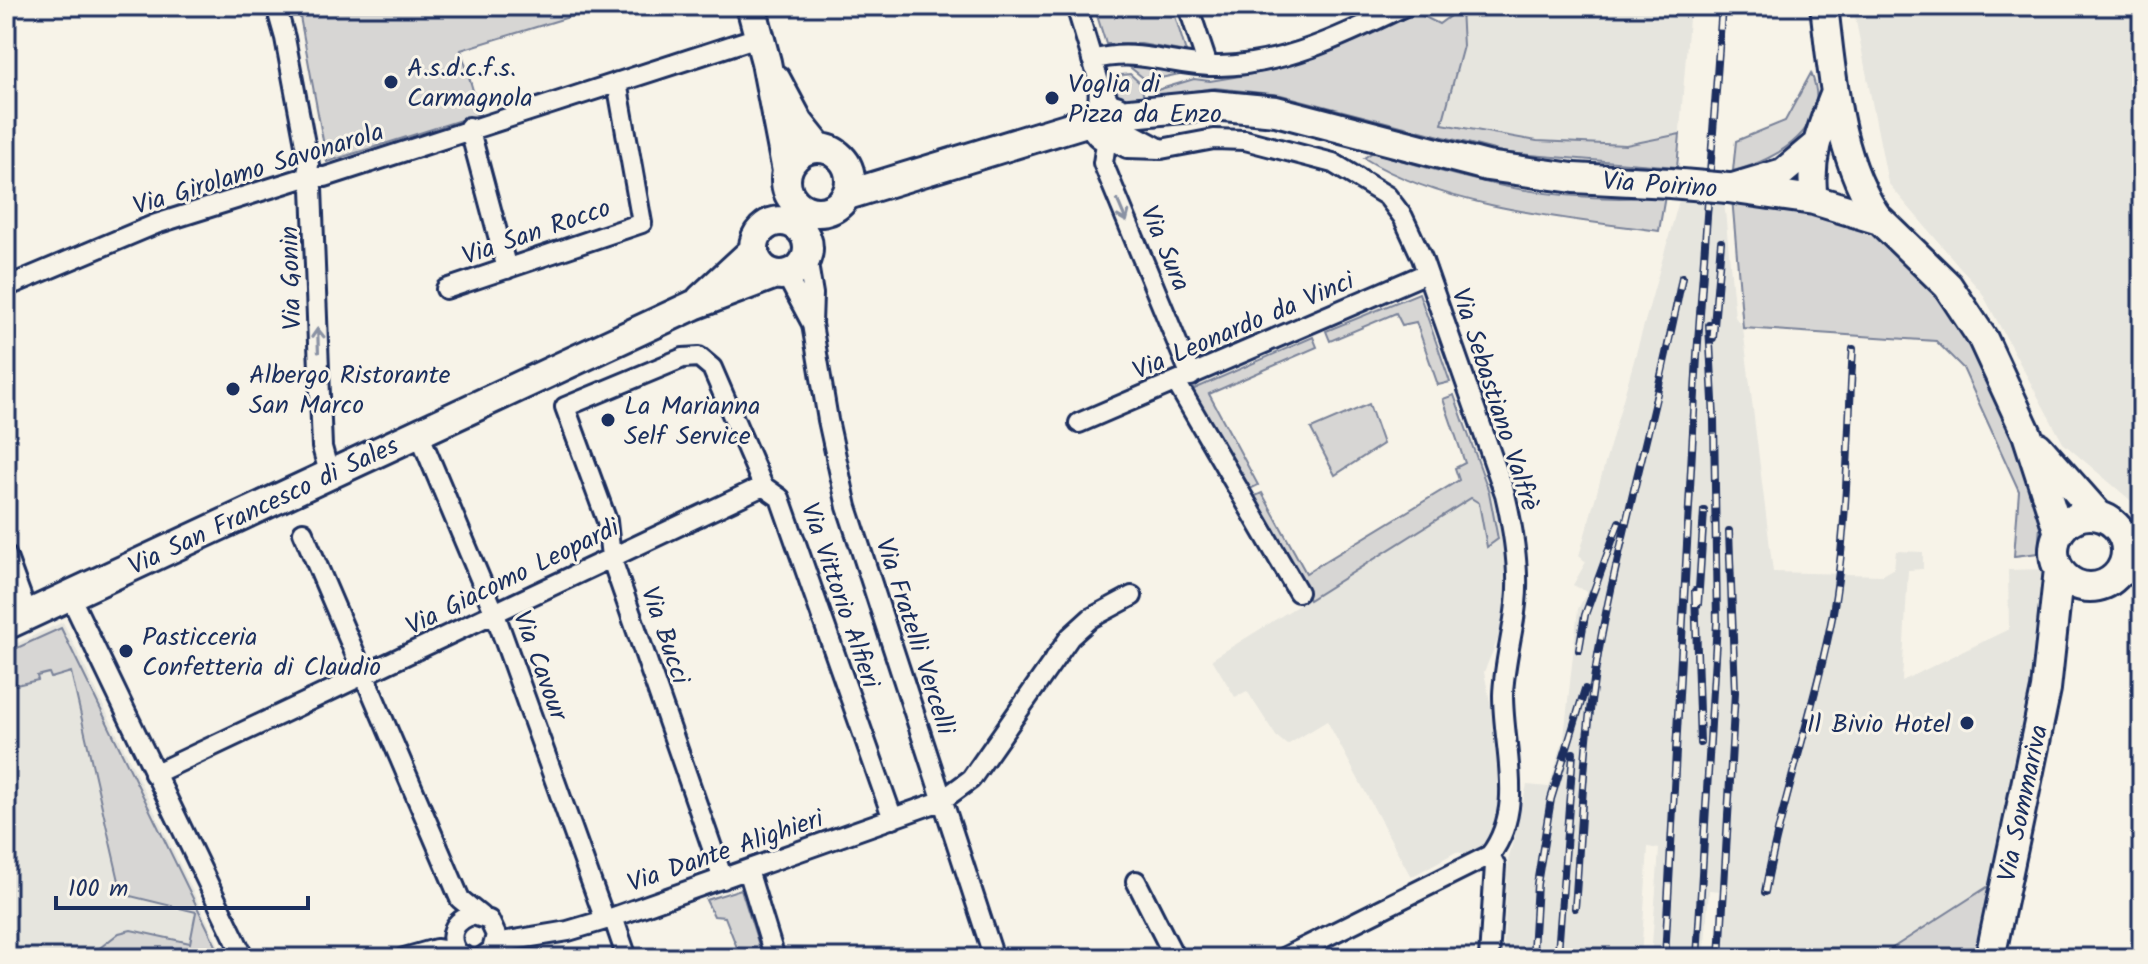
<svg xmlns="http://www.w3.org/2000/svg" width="2148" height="964" viewBox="0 0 2148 964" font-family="Kalam,sans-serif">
<rect width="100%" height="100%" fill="#f7f3e8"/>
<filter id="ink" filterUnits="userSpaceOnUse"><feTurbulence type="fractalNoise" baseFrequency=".0125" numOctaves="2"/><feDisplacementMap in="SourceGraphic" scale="16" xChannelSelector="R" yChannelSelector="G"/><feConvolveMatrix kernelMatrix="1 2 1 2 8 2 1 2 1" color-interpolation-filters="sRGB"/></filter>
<g filter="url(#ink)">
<path fill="#e6e5de" d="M 1460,6 L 1690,6 L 1677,167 L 1506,153 L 1441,124 L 1463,46 Z
M 1853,6 L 2142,6 L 2142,505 L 2135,504 L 2063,443 L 1982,293 L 1888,183 Z
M 1680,197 L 1724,200 L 1735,317 L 1743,328 L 1773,572 L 1882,575 L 1894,568 L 1896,551 L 1923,552 L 1923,569 L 1908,570 L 1902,681 L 2009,629 L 2008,570 L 2047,569 L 2044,645 L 1992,884 L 1877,958 L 1718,958 L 1722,891 L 1709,890 L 1704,958 L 1651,958 L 1659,849 L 1648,847 L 1641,958 L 1503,958 L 1508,861 L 1527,785 L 1549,787 L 1564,738 L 1578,609 L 1587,592 L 1573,585 L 1586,562 L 1579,556 Z
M 1488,481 L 1505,542 L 1507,618 L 1484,672 L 1508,791 L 1505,814 L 1488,844 L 1466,854 L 1456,852 L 1411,877 L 1327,721 L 1287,745 L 1276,736 L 1247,691 L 1235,697 L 1212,659 L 1299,605 L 1295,596 Z
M 63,622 L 225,958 L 6,958 L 6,670 L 11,667 L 7,648 Z"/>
<path fill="#d7d6d4" stroke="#798299" stroke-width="2" d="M 298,6 L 605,6 L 461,50 L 480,114 L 327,162 Z
M 1094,6 L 1172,6 L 1186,52 L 1141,44 L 1106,44 Z
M 1461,8 L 1463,46 L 1442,124 L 1537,141 L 1626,145 L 1680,134 L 1677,167 L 1506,153 L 1281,95 L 1215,88 L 1156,96 L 1154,91 L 1194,79 L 1210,81 L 1258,73 L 1320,55 L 1415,12 L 1439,24 Z
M 1126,64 L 1184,73 L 1147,81 Z
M 1811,73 C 1834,126 1778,160 1733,171 L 1736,141 L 1785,121 Z
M 1130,74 L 1141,84 L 1145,103 L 1125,104 L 1119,98 L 1112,76 Z
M 1373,152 C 1473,182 1559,205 1665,196 L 1659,231 C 1568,219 1442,207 1364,158 Z
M 1732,197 L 1865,223 L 1944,286 L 2018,434 L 2040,525 L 2038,553 L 2014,556 L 2019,491 L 1963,368 L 1936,341 L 1743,328 Z
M 1419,293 L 1450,382 L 1438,385 L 1416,322 L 1402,325 L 1396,313 L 1330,341 L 1326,331 Z
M 1313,337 L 1317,347 L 1209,394 L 1258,485 L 1248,490 L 1192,390 Z
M 1454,395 L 1489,492 L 1498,539 L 1487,547 L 1479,503 L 1471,498 L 1309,600 L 1253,497 L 1262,493 L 1306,573 L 1459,480 L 1455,468 L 1465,463 L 1443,399 Z
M 1369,404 L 1383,444 L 1335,475 L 1311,429 Z
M 61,628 L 222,958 L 87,958 L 119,933 L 131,930 L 190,943 L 196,912 L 122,894 L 71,672 L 51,678 L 49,673 L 37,676 L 38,680 L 16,685 L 11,668 L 6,670 L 6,653 Z
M 1992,884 L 1975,958 L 1953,958 L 1954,952 L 1944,958 L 1877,958 Z
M 741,889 L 763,958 L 741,958 L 725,917 L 714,916 L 706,900 Z"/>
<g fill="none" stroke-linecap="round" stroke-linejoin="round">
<defs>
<path id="street" d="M 276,6 L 285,38 L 309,165 L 306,177 L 312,188 L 322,447 L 329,473
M 1076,6 L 1099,82
M 1188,6 L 1208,66
M 1092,60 C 1140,47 1172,67 1219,66 C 1285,65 1347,34 1405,6
M 1098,115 L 1099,82 L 1113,109
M 469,127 L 507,269
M 1122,128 L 1161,149 L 1127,148 L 1107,137 L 1103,163 L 1191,376
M 1161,149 L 1214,139 L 1245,140 L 1333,163 L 1387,196 L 1403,217 L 1422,258 L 1505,494 C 1513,528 1520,569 1516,604 C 1513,634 1504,664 1503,695 C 1503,750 1526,807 1490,855 L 1495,865 L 1489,958
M 807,258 L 813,294 L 812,324 L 828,420 L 847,507 L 994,958
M 786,275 L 811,322
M 6,287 L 156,224 L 306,177 L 325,177 L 758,37
M 446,289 L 642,223 L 617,82
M 1176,382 L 1298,592
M 1079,423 L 1427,273
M 418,431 L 495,614 L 605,920
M 303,532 L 460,899 L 481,916
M 6,555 L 28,615
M 70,596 L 244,958
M 154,774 L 763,486
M 748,870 L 775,958
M 723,879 L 611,557 L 607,521 L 565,407 L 683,358 L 699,357 L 712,368 L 763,486 L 780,498 L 893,819
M 1136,881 L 1175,958
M 613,917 L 627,958
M 496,943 L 568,931 L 605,920 L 941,801 L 971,779 L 1070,637 L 1091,618 L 1132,596
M 404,958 L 436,949 L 457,952
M 468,958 L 457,952 C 447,935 454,920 473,915 L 489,920 L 496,935 L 492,950 L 481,958
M 1283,958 L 1490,855"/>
<path id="secondary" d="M 1824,6 C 1833,78 1837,159 1880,220
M 1733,187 L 1783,172 L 1814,146
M 1814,200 C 1808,159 1820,130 1835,92
M 2120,531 L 2142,541
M 2120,571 L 2142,570"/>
<path id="primary" d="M 751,6 L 766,62 L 787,171
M 776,80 L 799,123 L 819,148
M1096 123a14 14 0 1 1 28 0a14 14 0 1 1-28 0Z
M 1120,114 L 1213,105 L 1276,111 L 1487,166 L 1573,178 L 1670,183
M786 180a32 32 0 1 1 64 0a32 32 0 1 1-64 0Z
M 1728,188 L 1814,200 L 1880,220 L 1948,286 L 1983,339 L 2027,434 L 2059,533
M 847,195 L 1096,119
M754 248a27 27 0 1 1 54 0a27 27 0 1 1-54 0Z
M 701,299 L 753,251
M 2038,447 L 2099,516
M2054 551a36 36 0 1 1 72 0a36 36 0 1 1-72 0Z
M 6,625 L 694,305 L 773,275
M 1990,958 L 2046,689 L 2059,569"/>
</defs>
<use href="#street" stroke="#1b2f5e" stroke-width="24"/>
<use href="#secondary" stroke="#1b2f5e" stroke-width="32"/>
<use href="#primary" stroke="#1b2f5e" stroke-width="34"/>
<use href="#street" stroke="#f7f3e8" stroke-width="18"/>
<use href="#secondary" stroke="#f7f3e8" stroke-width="26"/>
<use href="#primary" stroke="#f7f3e8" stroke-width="28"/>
<defs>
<path id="rail" d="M 1713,338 L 1721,242
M 1695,591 L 1700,743
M 1698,604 L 1704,511
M 1579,650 L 1585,615 L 1619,522
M 1765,892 C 1782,799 1814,711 1832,618 C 1848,531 1847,438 1853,349
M 1575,908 C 1582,815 1584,720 1603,628 C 1626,511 1660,395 1682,277
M 1533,951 L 1537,884 L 1551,799 L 1585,689
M 1558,953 L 1573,753
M 1665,958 L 1697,356 L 1722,6
M 1697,958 L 1717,623 L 1714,419 L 1709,325
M 1720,958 L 1735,692 L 1729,531"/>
</defs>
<use href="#rail" stroke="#1b2f5e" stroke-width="8"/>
<use href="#rail" stroke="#f7f3e8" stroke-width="5" stroke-dasharray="15" stroke-linecap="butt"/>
<defs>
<path id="primary-bridge" d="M 1670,183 L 1728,188"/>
</defs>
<use href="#primary-bridge" stroke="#1b2f5e" stroke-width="34" stroke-linecap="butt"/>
<use href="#primary-bridge" stroke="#f7f3e8" stroke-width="28"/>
</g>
<defs><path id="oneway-shaft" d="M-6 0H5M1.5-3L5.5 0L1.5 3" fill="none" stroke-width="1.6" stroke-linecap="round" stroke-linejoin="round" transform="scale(2)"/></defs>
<g stroke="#8991a3">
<use href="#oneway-shaft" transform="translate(1122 211) rotate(67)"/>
<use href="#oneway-shaft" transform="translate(318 340) rotate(-92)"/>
</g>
</g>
<g fill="#1b2f5e" stroke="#f7f3e8" stroke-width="3">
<circle cx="391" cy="82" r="8"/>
<circle cx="1052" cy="98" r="8"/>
<circle cx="233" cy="389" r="8"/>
<circle cx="608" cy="420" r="8"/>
<circle cx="126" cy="651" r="8"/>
<circle cx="1967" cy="723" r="8"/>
</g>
<g text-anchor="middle" stroke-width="6" stroke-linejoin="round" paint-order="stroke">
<g font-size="26" fill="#1b2f5e" stroke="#f7f3e8" text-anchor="start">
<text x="407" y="76">A.s.d.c.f.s.<tspan x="407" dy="30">Carmagnola</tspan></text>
<text x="1068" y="92">Voglia di<tspan x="1068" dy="30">Pizza da Enzo</tspan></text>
<text x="249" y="383">Albergo Ristorante<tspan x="249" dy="30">San Marco</tspan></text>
<text x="624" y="414">La Marianna<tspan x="624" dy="30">Self Service</tspan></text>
<text x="142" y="645">Pasticceria<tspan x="142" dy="30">Confetteria di Claudio</tspan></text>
<text x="1951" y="732" text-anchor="end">Il Bivio Hotel</text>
</g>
<g font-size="26" fill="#1b2f5e" stroke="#f7f3e8">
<text transform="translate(258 168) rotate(-17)" y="9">Via Girolamo Savonarola</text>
<text transform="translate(1660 184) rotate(4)" y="9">Via Poirino</text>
<text transform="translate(536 231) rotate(-19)" y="9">Via San Rocco</text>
<text transform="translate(1166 248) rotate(67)" y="9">Via Sura</text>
<text transform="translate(290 278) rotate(-92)" y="9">Via Gonin</text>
<text transform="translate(1243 325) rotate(-23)" y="9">Via Leonardo da Vinci</text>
<text transform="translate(1496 399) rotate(72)" y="9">Via Sebastiano Valfrè</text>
<text transform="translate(263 505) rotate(-25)" y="9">Via San Francesco di Sales</text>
<text transform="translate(512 576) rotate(-26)" y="9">Via Giacomo Leopardi</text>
<text transform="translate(841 595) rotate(71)" y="9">Via Vittorio Alfieri</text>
<text transform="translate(666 635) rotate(71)" y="9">Via Bucci</text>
<text transform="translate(916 636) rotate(72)" y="9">Via Fratelli Vercelli</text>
<text transform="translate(541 665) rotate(70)" y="9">Via Cavour</text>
<text transform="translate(2022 803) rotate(-78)" y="9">Via Sommariva</text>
<text transform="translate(725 850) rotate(-19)" y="9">Via Dante Alighieri</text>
</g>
</g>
<rect width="2148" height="964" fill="none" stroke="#f7f3e8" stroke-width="32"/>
<rect x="16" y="16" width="2116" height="932" fill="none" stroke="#1b2f5e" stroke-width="3" filter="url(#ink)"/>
<path d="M56 896v12h252v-12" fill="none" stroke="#1b2f5e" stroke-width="4"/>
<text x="68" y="896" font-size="24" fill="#1b2f5e" stroke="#f7f3e8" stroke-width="6" paint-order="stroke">100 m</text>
</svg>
